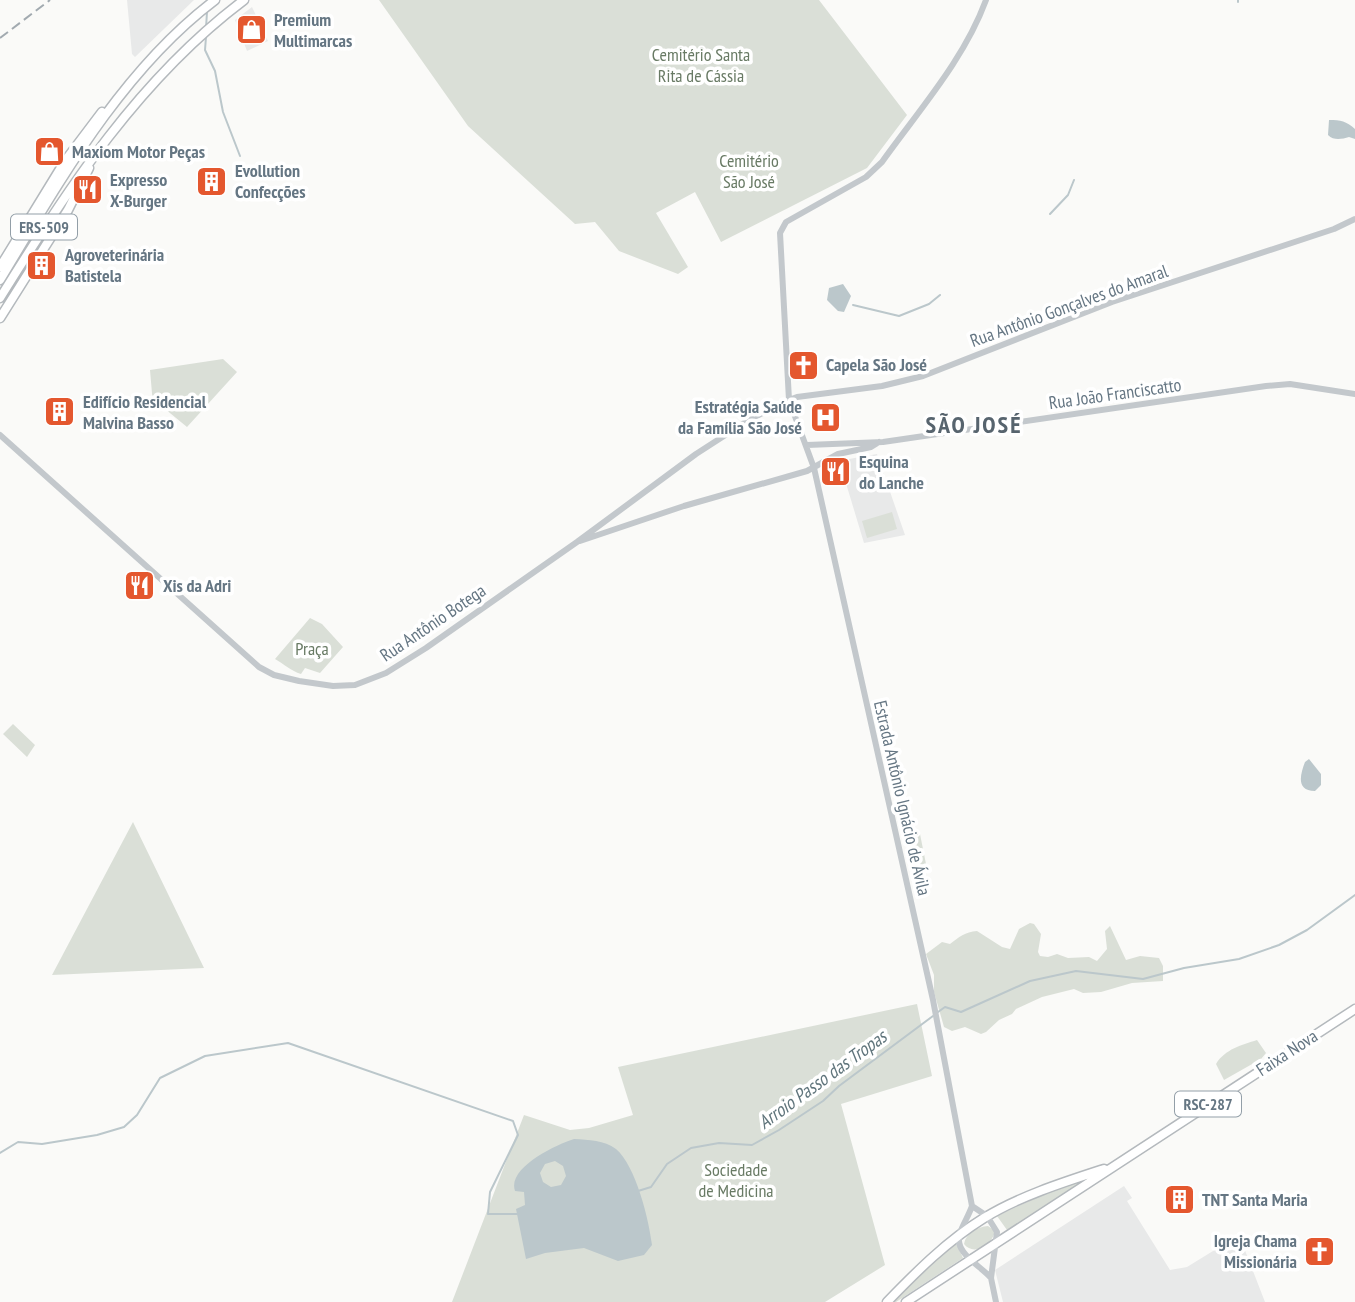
<svg xmlns="http://www.w3.org/2000/svg" width="1355" height="1302" viewBox="0 0 1355 1302" font-family="'PT Sans Narrow',sans-serif">
<rect width="100%" height="100%" fill="#fafaf8"/>
<path fill="#e8e9e9" d="M 127,0 L 194,0 L 135,57 L 132,54 Z
M 252,7 L 268,41 L 247,51 L 235,20 Z
M 877,454 L 905,535 L 864,543 L 845,480 L 824,485 L 821,474 L 838,461 Z
M 1124,1186 L 1132,1198 L 1127,1201 L 1170,1270 L 1187,1267 L 1239,1235 L 1265,1302 L 1003,1302 L 995,1270 Z"/>
<path fill="#dadfd7" d="M 379,0 L 819,0 L 907,115 L 867,168 L 721,242 L 695,192 L 656,213 L 688,267 L 678,274 L 619,251 L 595,222 L 575,224 L 468,126 Z
M 223,359 L 237,372 L 187,427 L 159,404 L 153,405 L 150,370 Z
M 892,512 L 897,529 L 867,538 L 862,521 Z
M 310,618 L 322,624 L 343,647 L 320,673 L 305,668 L 301,674 C 291,671 284,664 275,659 Z
M 13,724 L 35,745 L 27,757 L 3,734 Z
M 133,822 L 204,968 L 52,975 Z
M 920,834 L 926,864 L 911,867 L 905,836 Z
M 1030,923 L 1034,924 L 1041,934 L 1038,952 L 1040,956 L 1048,957 L 1057,954 L 1068,958 L 1089,957 L 1097,961 L 1107,949 L 1105,931 L 1110,926 L 1126,960 L 1140,956 L 1159,958 L 1163,966 L 1163,981 L 1132,983 L 1101,992 L 1083,993 L 1074,989 L 1042,997 L 1016,1009 L 1012,1014 L 999,1020 L 986,1032 L 981,1034 L 965,1027 L 952,1031 L 944,1027 L 934,992 L 934,975 L 926,954 L 942,942 L 950,944 C 959,937 965,932 977,931 L 1002,947 L 1010,949 L 1019,929 Z
M 917,1004 L 932,1076 L 841,1104 L 885,1265 L 825,1302 L 452,1302 L 524,1115 L 570,1130 L 589,1128 L 633,1115 L 618,1067 Z
M 1257,1040 L 1266,1053 L 1261,1059 L 1224,1080 L 1216,1064 C 1225,1049 1242,1045 1257,1040 Z
M 1092,1176 L 1093,1178 L 1007,1230 L 997,1216 L 1047,1193 Z
M 988,1226 L 995,1231 C 993,1244 974,1257 964,1244 C 966,1233 977,1227 988,1226 Z
M 956,1243 L 963,1258 L 896,1302 L 890,1302 L 934,1260 Z"/>
<path fill="#bbc7cb" fill-rule="evenodd" d="M 1329,120 C 1341,120 1346,121 1355,129 L 1355,139 L 1349,137 C 1342,139 1334,141 1328,135 Z
M 843,284 L 851,296 L 844,312 L 838,311 L 827,300 L 829,288 Z
M 1309,759 L 1321,774 L 1321,785 L 1315,791 C 1296,791 1300,775 1305,762 Z
M 574,1139 C 589,1140 604,1140 616,1149 C 636,1166 649,1220 652,1245 L 644,1255 L 618,1261 L 584,1248 L 545,1253 L 526,1259 L 516,1209 L 525,1205 L 524,1192 L 515,1191 C 507,1168 555,1145 574,1139 ZM 555,1161 L 563,1166 L 566,1176 L 561,1185 L 551,1187 L 543,1182 L 540,1173 L 545,1164 Z"/>
<g fill="none" stroke-linecap="round" stroke-linejoin="round">
<path stroke="#bbc7cb" stroke-width="2" d="M 1238,2 L 1238,0
M 206,28 L 207,12
M 206,37 L 205,50 L 215,71 L 223,112 L 240,156
M 1050,214 L 1068,195 L 1074,180
M 853,305 L 899,316 L 929,304 L 940,295
M 938,1012 L 945,1007 L 961,1012 L 1030,981 L 1076,971 L 1143,979 L 1184,968 L 1239,959 L 1279,945 L 1307,930 L 1355,895
M 0,1153 L 18,1142 L 42,1144 L 97,1135 L 124,1127 L 137,1115 L 160,1078 L 205,1056 L 288,1043 L 513,1121 L 518,1135 L 490,1192 L 488,1214 L 517,1214
M 638,1191 L 651,1187 L 667,1164 L 691,1148 L 719,1143 L 752,1145 L 779,1130 L 823,1101 L 839,1086 L 933,1016"/>
<defs>
<path id="trunk" d="M 0,267 L 65,161 L 102,112
M 0,280 C 60,181 121,71 215,0
M 0,298 C 68,188 140,78 244,0
M 0,318 L 68,210 L 89,168
M 887,1302 C 917,1271 947,1241 984,1218 C 1020,1196 1064,1182 1104,1169
M 906,1302 L 1355,1009"/>
</defs>
<use href="#trunk" stroke="#b4b9bd" stroke-width="11"/>
<path stroke="#c3c8cc" stroke-width="6" d="M 986,0 C 964,60 919,110 882,162 L 866,177 L 786,222 L 780,233 L 789,400 L 814,468 L 933,1000 L 972,1206 C 969,1215 963,1224 960,1233 C 953,1253 980,1265 991,1278
M 0,435 L 259,667 L 274,675 L 299,681 L 333,686 L 355,685 L 386,673 L 426,648 L 577,542 L 696,454 L 744,423 L 781,403 L 797,397 L 882,386 L 923,376 L 1112,302 L 1334,229 L 1355,219
M 807,445 L 883,442 L 1266,386 L 1290,384 L 1355,394
M 580,541 L 684,506 L 807,471 L 838,454 L 871,447 L 879,442
M 972,1206 L 987,1216 L 997,1232 L 991,1278 L 996,1302"/>
<use href="#trunk" stroke="#fff" stroke-width="8"/>
<path stroke="#a2aab0" stroke-width="2" stroke-dasharray="10 5" stroke-linecap="butt" d="M 0,38 L 50,0"/>
</g>
<defs>
<symbol id="shop-square" viewBox="-11 -11 22 22"><rect x="-9" y="-9" width="18" height="18" rx="4" fill="#e4572e" stroke="#fff"/><path d="M-5-2.5h2.3a2.7 3.5 0 0 1 5.4 0H5L5.5 6h-11ZM-1.5-2.5h3a1.5 2.3 0 0 0-3 0Z" fill="#fff"/></symbol>
<symbol id="building-square" viewBox="-11 -11 22 22"><rect x="-9" y="-9" width="18" height="18" rx="4" fill="#e4572e" stroke="#fff"/><path d="M-4-6H4V6H1V3H-1V6H-4ZM-2.5-4.3h1.7v1.8h-1.7ZM.8-4.3h1.7v1.8H.8ZM-2.5-1h1.7V.8h-1.7ZM.8-1h1.7V.8H.8Z" fill="#fff"/></symbol>
<symbol id="restaurant-square" viewBox="-11 -11 22 22"><rect x="-9" y="-9" width="18" height="18" rx="4" fill="#e4572e" stroke="#fff"/><path d="M-5-6h1v4h1v-4h1v4h1v-4h1v5L-1.5 .5V6h-2V.5L-5-1ZM5-6V6H3V1.5H1.5Q1.5-4 5-6Z" fill="#fff"/></symbol>
<symbol id="church-square" viewBox="-11 -11 22 22"><rect x="-9" y="-9" width="18" height="18" rx="4" fill="#e4572e" stroke="#fff"/><path d="M-1.2-6h2.4v3.5h3.3v2.4h-3.3V6h-2.4V-.1h-3.3v-2.4h3.3Z" fill="#fff"/></symbol>
<symbol id="hospital-square" viewBox="-11 -11 22 22"><rect x="-9" y="-9" width="18" height="18" rx="4" fill="#e4572e" stroke="#fff"/><path d="M-5-5h3v3.5h4V-5h3V5h-3V1.5h-4V5h-3Z" fill="#fff"/></symbol>
</defs>
<g fill-rule="evenodd">
<use href="#shop-square" x="234" y="12" width="35" height="35"/>
<use href="#shop-square" x="32" y="134" width="35" height="35"/>
<use href="#building-square" x="194" y="164" width="35" height="35"/>
<use href="#restaurant-square" x="70" y="172" width="35" height="35"/>
<use href="#building-square" x="24" y="248" width="35" height="35"/>
<use href="#church-square" x="786" y="348" width="35" height="35"/>
<use href="#building-square" x="42" y="394" width="35" height="35"/>
<use href="#hospital-square" x="808" y="400" width="35" height="35"/>
<use href="#restaurant-square" x="818" y="454" width="35" height="35"/>
<use href="#restaurant-square" x="122" y="568" width="35" height="35"/>
<use href="#building-square" x="1162" y="1182" width="35" height="35"/>
<use href="#church-square" x="1302" y="1234" width="35" height="35"/>
</g>
<g text-anchor="middle" stroke-width="7" stroke-linejoin="round" paint-order="stroke">
<g fill="#fff" stroke="#939fa8" stroke-width="2">
<rect x="11" y="214.5" width="66" height="25" rx="5"/>
<rect x="1175" y="1091.5" width="66" height="25" rx="5"/>
</g>
<g font-size="16" font-weight="bold" fill="#657683">
<text x="44" y="233">ERS-509</text>
<text x="1208" y="1110">RSC-287</text>
</g>
<g font-size="18" font-weight="bold" fill="#657683" stroke="#fff" text-anchor="start">
<text x="274" y="26">Premium<tspan x="274" dy="21">Multimarcas</tspan></text>
<text x="72" y="158">Maxiom Motor Peças</text>
<text x="235" y="177">Evollution<tspan x="235" dy="21">Confecções</tspan></text>
<text x="110" y="186">Expresso<tspan x="110" dy="21">X-Burger</tspan></text>
<text x="65" y="261">Agroveterinária<tspan x="65" dy="21">Batistela</tspan></text>
<text x="826" y="371">Capela São José</text>
<text x="83" y="408">Edifício Residencial<tspan x="83" dy="21">Malvina Basso</tspan></text>
<text x="802" y="413" text-anchor="end">Estratégia Saúde<tspan x="802" dy="21">da Família São José</tspan></text>
<text x="859" y="468">Esquina<tspan x="859" dy="21">do Lanche</tspan></text>
<text x="163" y="592">Xis da Adri</text>
<text x="1202" y="1206">TNT Santa Maria</text>
<text x="1297" y="1247" text-anchor="end">Igreja Chama<tspan x="1297" dy="21">Missionária</tspan></text>
</g>
<g font-size="18" fill="#687a64" stroke="#fff">
<text x="701" y="61">Cemitério Santa<tspan x="701" dy="21">Rita de Cássia</tspan></text>
<text x="749" y="167">Cemitério<tspan x="749" dy="21">São José</tspan></text>
<text x="312" y="655">Praça</text>
<text x="736" y="1176">Sociedade<tspan x="736" dy="21">de Medicina</tspan></text>
</g>
<g font-size="18" fill="#657683" stroke="#fff">
<text transform="translate(1069 306) rotate(-20)" y="6">Rua Antônio Gonçalves do Amaral</text>
<text transform="translate(1115 394) rotate(-8)" y="6">Rua João Franciscatto</text>
<text transform="translate(433 623) rotate(-34)" y="6">Rua Antônio Botega</text>
<text transform="translate(902 798) rotate(77)" y="6">Estrada Antônio Ignácio de Ávila</text>
<text transform="translate(1287 1053) rotate(-33)" y="6">Faixa Nova</text>
</g>
<g font-size="19" font-style="italic" fill="#60757c" stroke="#fff">
<text transform="translate(822 1079) rotate(-36)" y="7">Arroio Passo das Tropas</text>
</g>
<g font-size="24" font-weight="bold" letter-spacing="2" fill="#57646e" stroke="#fff">
<text x="974" y="433">SÃO JOSÉ</text>
</g>
</g>
</svg>
